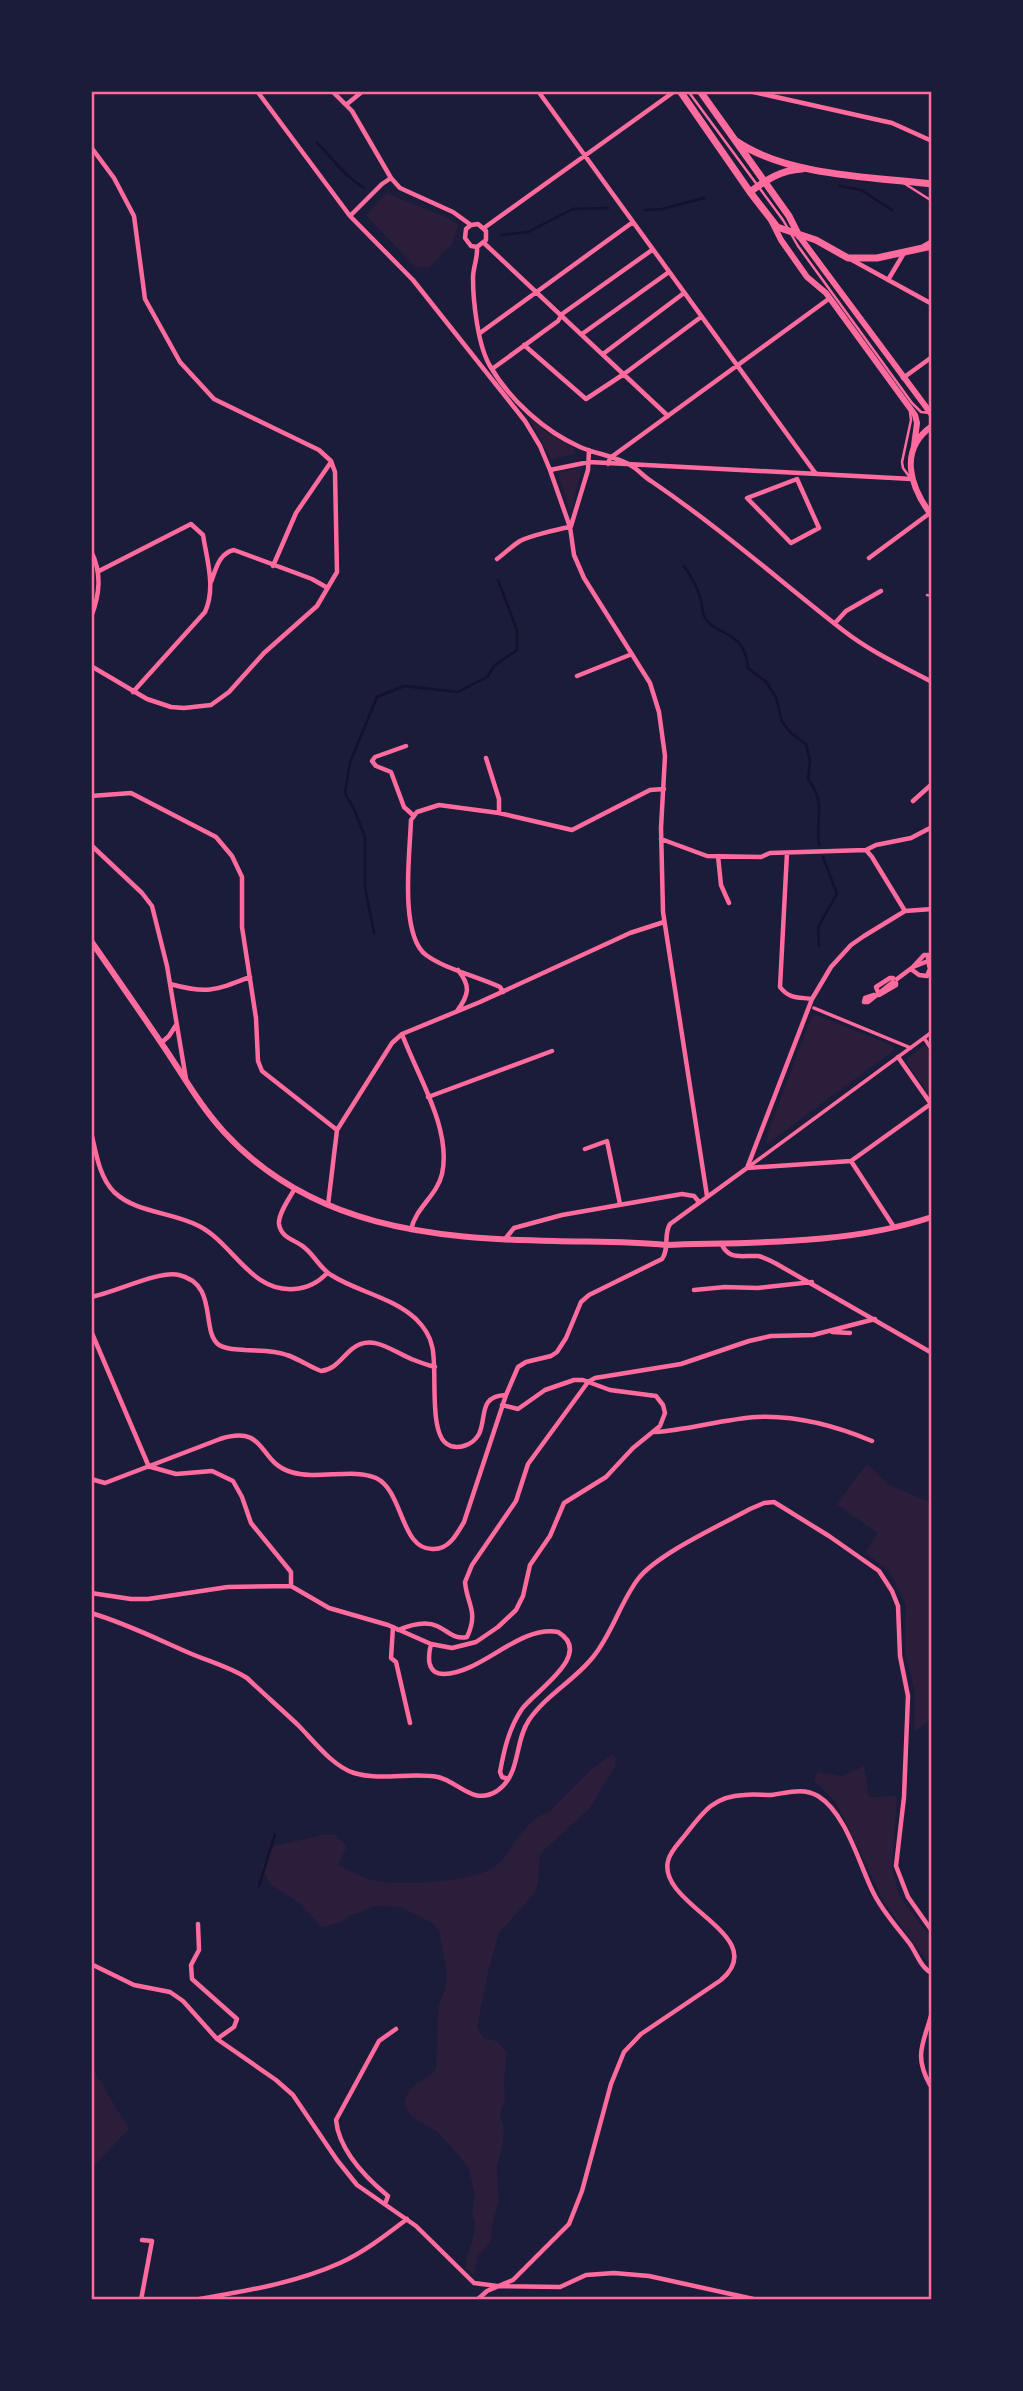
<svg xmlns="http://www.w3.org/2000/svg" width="1023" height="2391" viewBox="0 0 1023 2391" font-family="'DejaVu Sans',sans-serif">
<rect width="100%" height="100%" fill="#1b1b3a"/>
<path fill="#2a1e3b" d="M 386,193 L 448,218 L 458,225 L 452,244 L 429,268 L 415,267 L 366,215 Z
M 530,417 L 547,432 L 574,448 L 574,454 L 551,460 L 529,418 Z
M 582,467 L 572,508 L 569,509 L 558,473 Z
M 817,1015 L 893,1046 L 894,1050 L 766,1145 L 768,1132 L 811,1018 Z
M 932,1040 L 932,1093 L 928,1093 L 907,1063 L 907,1058 Z
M 867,1464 L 888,1484 L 924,1500 L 932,1501 L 932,1719 L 914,1732 L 915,1692 L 905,1653 L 906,1605 L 890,1572 L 865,1552 L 878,1533 L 836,1504 Z
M 612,1754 L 616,1758 L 615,1767 L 589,1809 L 540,1854 L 538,1883 L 534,1894 L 499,1933 L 488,1972 L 477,2028 L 484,2038 L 496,2041 L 507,2052 L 504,2081 L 505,2099 L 500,2114 L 504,2130 L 503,2143 L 497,2168 L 499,2201 L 492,2225 L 491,2242 L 478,2255 L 474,2275 L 466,2268 C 464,2250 482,2232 472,2215 L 475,2196 L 468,2166 L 438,2132 L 412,2117 L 404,2105 C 407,2083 424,2083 436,2069 L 438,2008 L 445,1989 L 447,1973 L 439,1931 L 432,1923 L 400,1907 L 376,1906 L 350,1916 L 342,1922 L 321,1927 L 300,1904 L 270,1884 L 261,1867 L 274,1846 L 322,1835 L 335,1835 L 347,1846 L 338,1865 C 351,1871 364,1879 378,1881 C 403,1886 481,1882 498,1864 C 518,1844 520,1823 550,1811 L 592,1769 Z
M 864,1766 L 869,1797 L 897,1796 L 892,1867 L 898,1892 L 902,1900 L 932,1939 L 932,1964 L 926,1960 L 884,1902 L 835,1801 L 814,1781 L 815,1775 L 819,1772 L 842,1776 Z
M 91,2066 L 129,2129 L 91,2169 Z"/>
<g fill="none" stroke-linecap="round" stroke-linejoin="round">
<path stroke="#12122b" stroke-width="2.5" d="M 317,143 C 333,159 345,176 364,188
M 840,186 L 861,190 L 892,210
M 645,210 L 662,209 L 704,198
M 501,235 L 528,232 L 573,209 L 608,208
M 684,566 C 692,577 697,587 701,600 C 702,605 702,612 704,616 C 714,637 745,628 748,668 L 766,682 L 776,697 L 782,722 L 791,733 L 806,744 L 810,761 L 808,779 C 827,804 815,817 819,845
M 374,933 L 365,887 L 365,837 L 354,809 L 345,793 L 350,762 L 377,697 L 404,686 L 458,692 L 487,677 L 495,665 L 517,650 L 517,630 L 498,580
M 819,946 L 818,927 L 837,894 L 823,857
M 259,1886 L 275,1834"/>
<path stroke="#ff6b9d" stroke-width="2.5" d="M 688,91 L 783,220 L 798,246 L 912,403 L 921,412 L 930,413
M 902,182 L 932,201
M 923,245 L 932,240
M 910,412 L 911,420 L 902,462 L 903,468 L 911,479
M 927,595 L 932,596"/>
<path stroke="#ff6b9d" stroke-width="3.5" d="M 814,1008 L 911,1048
M 924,1038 L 932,1050
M 747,1168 L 932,1032"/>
<path stroke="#ff6b9d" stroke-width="4.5" d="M 257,91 L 350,216 L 413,280 L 525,421 L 540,446 L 550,470 L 570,527 L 574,555 L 584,578 L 650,683 L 659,712 L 665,756 L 661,828 L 663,912 L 707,1196
M 332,91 L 352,111 L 391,178 L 400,188 L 453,212 L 471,225
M 538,91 L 816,474
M 749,91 L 892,123 L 932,141
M 347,104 L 363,91
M 91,147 L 114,178 L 134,216 L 145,299 L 180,362 L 214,399 L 319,450 L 331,461 L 335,472 L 337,572 L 317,606 L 264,653 L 229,692 L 211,705 L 184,708 L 171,707 L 147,699 L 91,666
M 350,216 L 382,184 L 391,178
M 471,225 L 478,224 L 486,231 L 486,240 L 477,247
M 471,225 L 466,229 L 465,238 L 471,246 L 477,247
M 484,228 L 675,91
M 484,243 L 668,416
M 477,247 C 478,258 473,267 473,278 C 473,302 478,346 490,366 C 510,400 544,431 580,447 C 596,454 615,456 630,465 C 638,469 644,477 651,481 C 719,527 780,581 844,631 C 871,652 902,666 932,682
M 852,260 L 932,304
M 888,280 L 904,253
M 480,333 L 633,222
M 582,334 L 669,272
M 524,345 L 586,399 L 624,374 L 701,317
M 603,354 L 684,293
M 492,369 L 558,321 L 562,314 L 652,250
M 903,378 L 932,357
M 608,464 L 610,458 L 830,298
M 550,470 L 589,462 L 912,479
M 797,479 L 819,528 L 791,543 L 747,498 Z
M 571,526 L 588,470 L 589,450
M 91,551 C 102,573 100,594 91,617
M 869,558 L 930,513
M 497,559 C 505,553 512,546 520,541 C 529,536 559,529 570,527
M 273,566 L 296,513 L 331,462
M 99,571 L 191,524 L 203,535 C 207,560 216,588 205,612 L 133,692
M 211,582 C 216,569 219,553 234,550 L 312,579 L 326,587
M 835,623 L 846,611 L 881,591
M 577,676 L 632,654
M 406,746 L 375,757 L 372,761 L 376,766 L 391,772 L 404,807 L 414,816
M 486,758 L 499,799 L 499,813
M 91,796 L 131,793 L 216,837 L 232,856 L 242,877 L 242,927 L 256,1018 L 258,1061 L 262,1071 L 337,1130
M 913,801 L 932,784
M 661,839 L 707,856 L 761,857 L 770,853 L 866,850 L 872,857 L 905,911
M 91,845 L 142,893 L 152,906 L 167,966 L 186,1079
M 866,850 L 876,845 L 911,838 L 932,827
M 787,853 L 780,987 C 789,999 798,997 812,999
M 718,856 L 721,885 L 729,903
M 911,969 L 919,975 L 927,976 L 930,969 L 928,961
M 893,978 L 890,978 L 876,987 L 879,995 L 896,985 L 896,983
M 897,979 L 913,967 L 928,961 L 928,955 L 924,955 L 913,967
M 170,984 C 207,994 214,991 250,977
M 503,992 L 500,987 C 477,976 447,970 426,955 C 399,935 410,852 411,820 L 417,812 L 439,805 L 499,813 L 572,830 L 650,790 L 664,789
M 874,995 L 865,998 L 864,1002 L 868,1002 L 893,982
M 457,1011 C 469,995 471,986 458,970
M 402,1034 C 417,1075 452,1129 442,1174 C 437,1196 415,1208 411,1230
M 161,1043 L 169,1036 L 176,1025
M 898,1057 L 931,1104
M 428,1097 L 552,1051
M 91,1132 C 96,1152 99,1177 114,1192 C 136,1213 173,1212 199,1226 C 234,1244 250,1292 294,1289 C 308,1288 318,1283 327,1273
M 585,1149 L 607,1141 L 620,1204
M 851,1161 L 932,1103
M 851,1161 L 894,1227
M 747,1168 L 812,999 L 831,967 L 851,945 L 864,936 L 905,911 L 932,909
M 747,1168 L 851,1161
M 294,1190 C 289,1199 278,1214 279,1224 C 281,1237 292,1239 301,1245 C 313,1252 319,1268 331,1275 C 358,1292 392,1297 416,1319 C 423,1326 430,1336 432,1346 C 438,1367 428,1432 447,1444 C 457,1451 473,1445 479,1434 C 487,1417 478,1396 506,1395
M 328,1205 L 337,1130 L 392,1043 L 402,1034 L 480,1002 L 630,933 L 664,922
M 505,1239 L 514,1228 L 562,1215 L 682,1194 L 694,1196 L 699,1202
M 721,1243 C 729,1261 741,1255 758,1256 C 764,1257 769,1260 775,1263 L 932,1353
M 694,1290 L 725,1287 L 758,1288 L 812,1282
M 91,1297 C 114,1293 159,1270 179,1275 C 219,1284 200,1331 219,1345 C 227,1350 236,1349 245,1350 C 259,1351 274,1350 287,1355 C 299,1359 310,1367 321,1371 C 336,1369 341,1358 352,1349 C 373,1332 394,1353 414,1360 C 421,1363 428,1365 435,1367
M 91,1331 L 149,1467
M 832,1332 L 850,1333
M 502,1405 L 518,1409 L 545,1390 L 574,1380 L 583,1380 L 610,1390 L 656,1396 L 663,1405 L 665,1413 L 660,1426 L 633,1448 L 606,1477 L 564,1503 L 550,1536 L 530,1565 L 523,1596 L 516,1610 L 498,1627 L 476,1642 L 452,1648 L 431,1644 C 428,1656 426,1674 444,1674 C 482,1673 519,1625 558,1632 C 595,1654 535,1691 522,1709 C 509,1728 504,1750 500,1772 L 502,1777 L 508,1779
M 655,1432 C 689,1430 723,1419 757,1417 C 797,1415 836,1426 872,1441
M 151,1467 L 176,1474 L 212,1471 L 233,1481 L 242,1497 L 251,1523 L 291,1572 L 291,1586
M 91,1479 L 105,1483 L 220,1439 C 268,1424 257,1462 291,1472 C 316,1480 355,1468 376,1478 C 404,1491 400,1551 434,1549 C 449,1549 457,1534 464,1522 L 506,1395 L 518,1367 L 526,1362 L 551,1356 L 557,1352 L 566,1338 L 581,1302 L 589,1295 L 662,1259 C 670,1248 663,1235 670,1224 L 747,1168
M 91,1593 L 131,1599 L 148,1599 L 228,1587 L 291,1586 L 329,1608 L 388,1625 L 431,1644
M 91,1613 C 125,1623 155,1638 187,1652 C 207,1661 228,1666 247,1678 C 264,1694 281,1709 298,1725 C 313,1740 332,1766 354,1773 C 381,1781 411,1772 438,1777 C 459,1782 473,1806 497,1791 C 521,1775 514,1742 529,1720 C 546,1695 575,1680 593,1657 C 612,1634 620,1603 638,1579 C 657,1554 721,1525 750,1509 L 764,1503 L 774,1502 L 829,1536 L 879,1571 L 892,1591 L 898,1606 L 900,1656 L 908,1696 L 904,1797 L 896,1866 L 908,1897 L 932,1931
M 393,1627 L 391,1658 L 396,1662 L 410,1723
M 398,1630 C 410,1625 425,1620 437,1626 C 448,1631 454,1640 467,1637 C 479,1611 467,1605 465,1582 L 472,1565 L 516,1501 L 528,1464 L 588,1382 L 595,1378 L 681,1364 L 749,1341 L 771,1336 L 813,1335 L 875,1319
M 198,1924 L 199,1950 L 191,1965 L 192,1979 L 237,2019 L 234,2027 L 217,2039
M 91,1964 L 134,1985 L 170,1992 L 183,2001 L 217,2039 L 276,2080 L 293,2095 L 337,2160 L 357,2185 L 416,2226 L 474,2283 L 497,2286 L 560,2287 L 586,2275 L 614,2273 L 649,2276 L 758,2300
M 930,2085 C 913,2054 924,2043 932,2012
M 385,2204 L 388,2196 C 365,2177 339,2151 336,2120 L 379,2041 L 396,2029
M 141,2300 L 152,2241 L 142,2240
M 194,2300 C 244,2291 293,2284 340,2263 C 364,2252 386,2235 407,2219
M 477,2300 L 487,2291 L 513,2280 L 569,2224 L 582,2191 L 611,2084 L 624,2052 L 641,2034 L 721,1980 C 773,1936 657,1905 668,1861 C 670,1851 680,1842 686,1834 C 703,1812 714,1796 744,1795 C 753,1794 762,1795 771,1795 C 787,1793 803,1787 818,1796 C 846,1813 859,1864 873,1892 C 882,1911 897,1927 910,1944 C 917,1954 921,1968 932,1973"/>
<path stroke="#ff6b9d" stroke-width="6" d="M 772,222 L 781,240 L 807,277 L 826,293 L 915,415 L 917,423 L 914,446
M 799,236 L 932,415
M 932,426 C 898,450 910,487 932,516
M 91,941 C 116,977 141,1013 166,1050 C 184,1077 201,1107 224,1132 C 311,1227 432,1239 555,1241 C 592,1242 629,1241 666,1245 C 754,1242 847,1245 932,1217"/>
<path stroke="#ff6b9d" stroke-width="7" d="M 680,91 L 750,192 L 777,227 L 816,240 L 848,258 L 877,258 L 932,246
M 700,91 L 789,216 L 799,236
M 736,141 C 787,176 871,177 932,184
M 750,192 C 766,180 781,170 802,169"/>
</g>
<rect width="1023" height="2391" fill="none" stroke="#1b1b3a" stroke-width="186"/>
<rect x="93" y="93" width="837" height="2205" fill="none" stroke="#ff6b9d" stroke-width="2.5"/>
</svg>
